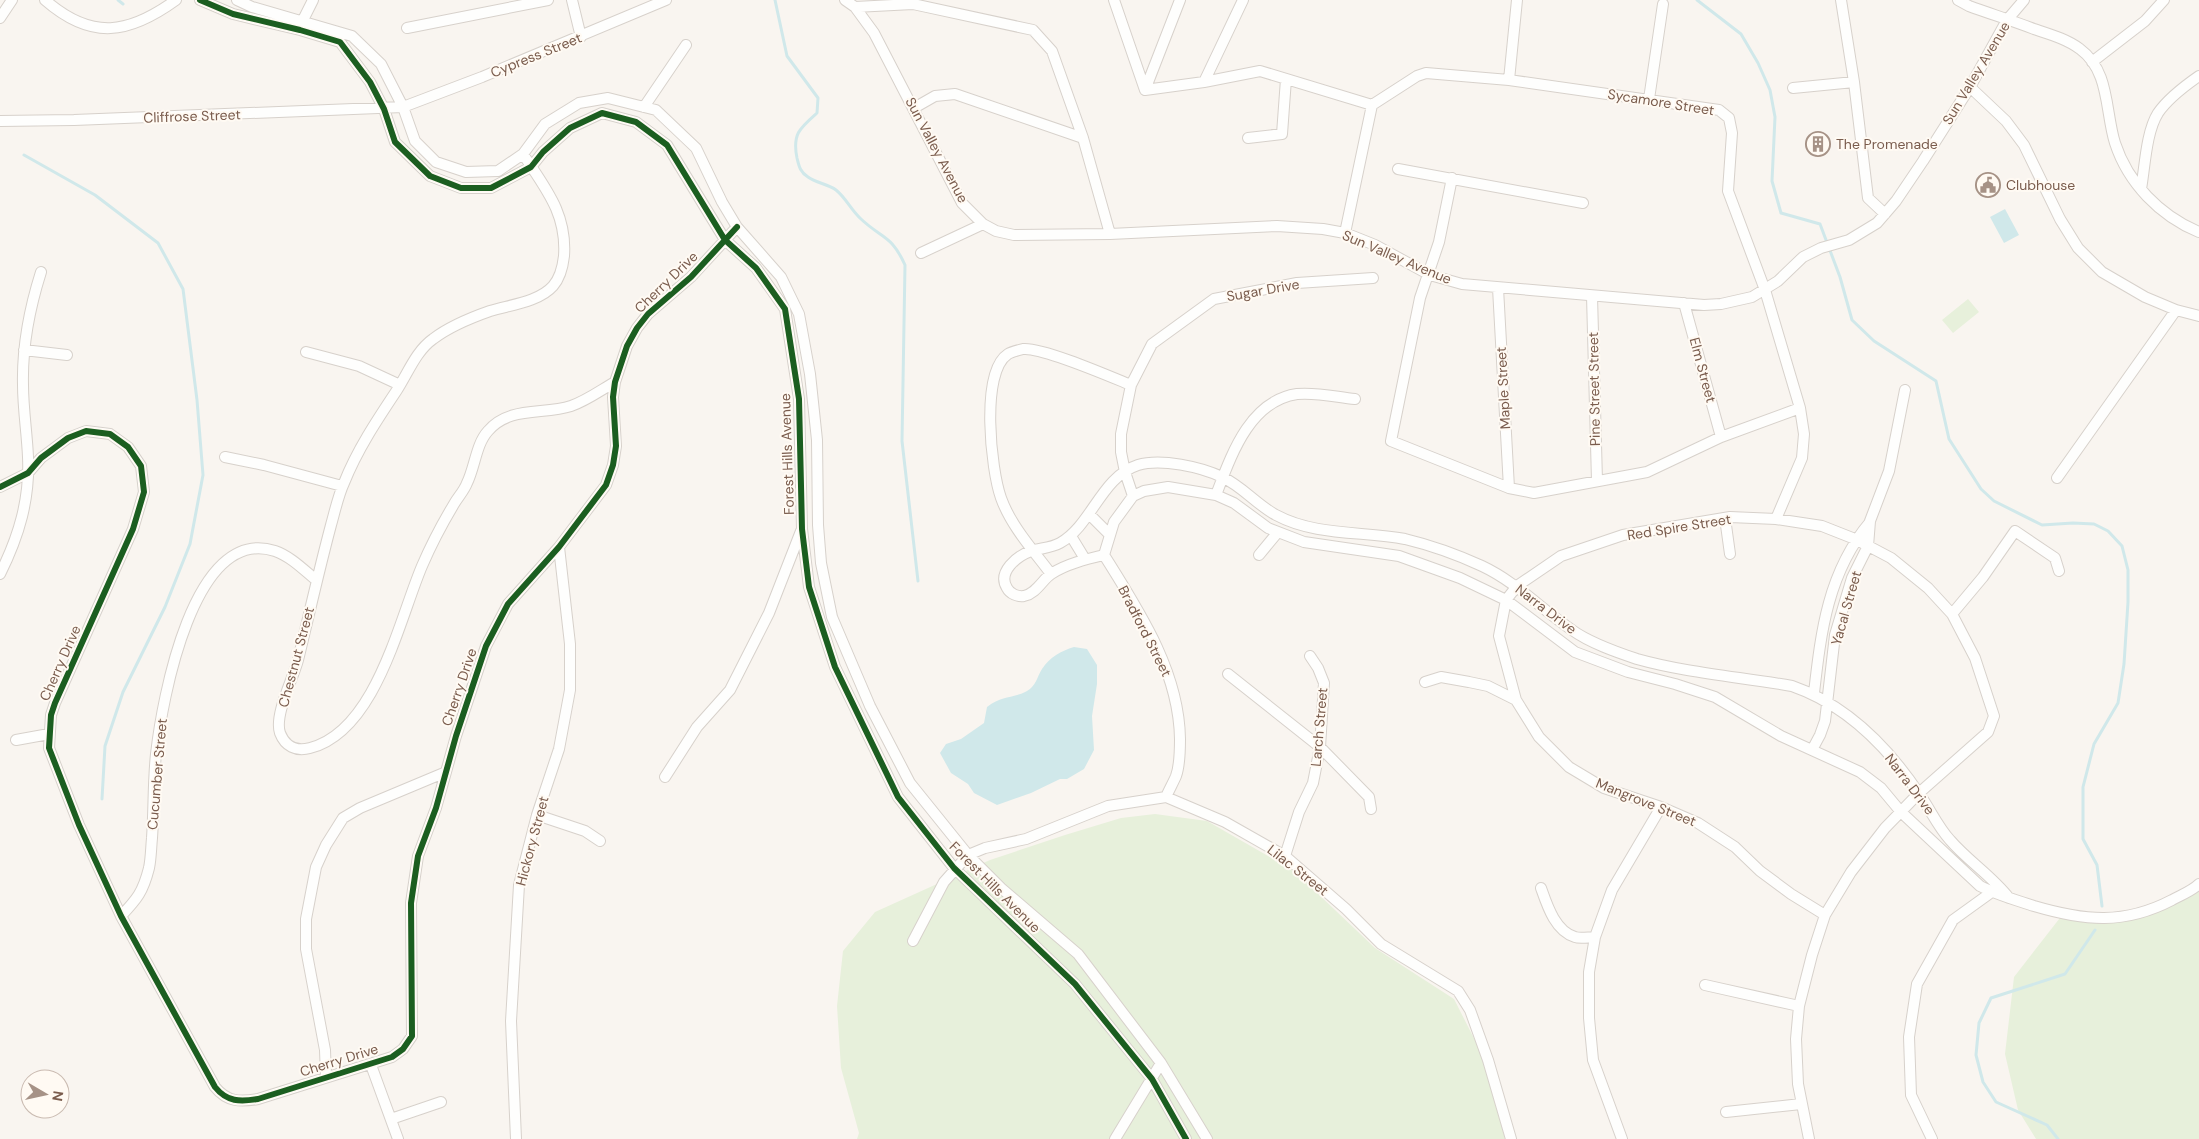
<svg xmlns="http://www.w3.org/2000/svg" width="2199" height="1139" viewBox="0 0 2199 1139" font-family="'DM Sans',sans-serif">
<rect width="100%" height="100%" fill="#f9f5f0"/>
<path fill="#e7f0db" d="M 1968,299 L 1979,312 L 1953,333 L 1942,320 Z
M 1155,814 L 1207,821 L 1294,871 L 1375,948 L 1454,999 L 1485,1060 L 1505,1139 L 857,1139 L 859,1133 L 841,1068 L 837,1006 L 843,951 L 875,912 L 990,860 L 1065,835 L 1121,818 Z
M 2199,884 L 2199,1139 L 2036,1139 L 2018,1110 L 2005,1054 L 2014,977 L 2063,914 L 2093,919 L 2152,910 Z"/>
<path fill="#d0e8ea" d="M 2005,209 L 2019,235 L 2004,243 L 1990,217 Z
M 1074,647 L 1087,649 L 1097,665 L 1097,684 L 1092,716 L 1094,750 L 1084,769 L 1067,779 L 1060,779 L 1031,793 L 997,805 L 974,793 L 968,784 L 951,773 L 940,753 L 946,744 L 961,739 L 984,723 L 987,707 C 1003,695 1012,699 1027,691 C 1036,686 1037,677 1042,669 C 1050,657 1061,651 1074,647 Z"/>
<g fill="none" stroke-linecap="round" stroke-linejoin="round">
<path stroke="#d0e8ea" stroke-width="3" d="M 118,0 L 123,4
M 775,0 L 787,56 L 818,98 L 817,113 C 800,128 792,134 797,158 C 799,166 800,172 808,177 C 816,183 828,184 836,190 C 846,198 851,210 861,219 C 882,239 891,234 905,265 L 902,441 L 918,581
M 1697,0 L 1741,34 L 1758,63 L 1770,90 L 1775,117 L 1772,181 L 1781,213 L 1820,224 L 1840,277 L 1852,320 L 1874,341 L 1936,381 L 1949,439 L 1981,489 L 1994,501 L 2042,525 L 2073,523 L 2094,524 L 2108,531 L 2122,546 L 2128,570 L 2128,602 L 2124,664 L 2118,703 L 2094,744 L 2083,787 L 2083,839 L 2097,865 L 2102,906
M 24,155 L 95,195 L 158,243 L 183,289 L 197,400 L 203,475 L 190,544 L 165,607 L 123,692 L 105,746 L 102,799
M 2058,1139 L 2047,1125 L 1996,1102 L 1983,1082 L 1976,1055 L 1979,1023 L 1991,998 L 2065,974 L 2095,930"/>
<defs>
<path id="minor" d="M 45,0 C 92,41 129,34 176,0
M 200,0 L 233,14 L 300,30 L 340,42 L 370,82 L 384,109 L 395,142 L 430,176 L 461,188 L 491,188 L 531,167 L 543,152 L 570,128 L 602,113 L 636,122 L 667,145 L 725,240 L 756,268 L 785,309 L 799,399 L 802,529 L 809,587 L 835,667 L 898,797 L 954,868 L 1075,984 L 1152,1079 L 1186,1139
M 237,0 L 252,7 L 352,36 L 381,64 L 403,107 L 415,141 L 436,162 L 466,172 L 498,171 L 523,154 L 545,124 L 579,103 L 608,98 L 656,110 L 696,148 L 722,202 L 737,227 L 781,277 L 799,314 L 810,374 L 817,440 L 818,525 L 821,563 L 832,617 L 870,706 L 910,783 L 968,855 L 1001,888 L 1078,954 L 1161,1063 L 1207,1139
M 572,0 L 581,37
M 845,0 L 855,7 L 874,33 L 962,203 L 983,224 L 996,231 L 1014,235 L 1110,234 L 1277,226 L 1323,229 L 1345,233 L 1375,245 L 1430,275 L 1462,284 L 1704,305 L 1721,304 L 1752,297 L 1778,281 L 1803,257 L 1821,248 L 1849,240 L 1877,223 L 1896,201 L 1923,161 L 1970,87 L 2007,20 L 2024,0
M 1114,0 L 1145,90
M 1841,0 L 1854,82 L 1868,198 L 1885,214
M 1958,0 L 1969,6 C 1991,14 2013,21 2034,29 C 2049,34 2067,39 2080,49 C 2110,71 2105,111 2115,143 C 2128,183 2160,216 2199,232
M 855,7 L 913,4 L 1033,30 L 1052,51 L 1083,138 L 1110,234
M 0,18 L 12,0
M 303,20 L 313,0
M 407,28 L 548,0
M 2092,62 L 2145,21 L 2164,0
M 1509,80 L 1517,0
M 1204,82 L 1243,0
M 1970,87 L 2006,121 L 2024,145 L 2060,219 L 2078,248 L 2102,272 L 2145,297 L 2176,310 L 2199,316
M 1793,88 L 1854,82
M 1145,90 L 1204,82 L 1260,71 L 1372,105
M 1145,90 L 1180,0
M 1649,99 L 1663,4
M 644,107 L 686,45
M 914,108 L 935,96 L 955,94 L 1083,138
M 0,121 L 74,120 L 403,107 L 482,77 L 666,0
M 1248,138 L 1282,134 L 1286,79
M 523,154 C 545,188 567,213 564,256 C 563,265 560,278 553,286 C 539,302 509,305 490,311 C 470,318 450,326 433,339 C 416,351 408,373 397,390 C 377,420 357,450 344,483 C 338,496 335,511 331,525 C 319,570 309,615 298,660 C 293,679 274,715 280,733 C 285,746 296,752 310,748 C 376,731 399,620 422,566 C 431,545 442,524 454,504 C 458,497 464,491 467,483 C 475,467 476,444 488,431 C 509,406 543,415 571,406 C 586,401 601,390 615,382
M 1398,169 L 1583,203
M 1452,178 L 1439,242 L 1420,298 L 1391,441 L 1509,488 L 1534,493 L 1647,472 L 1721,437 L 1800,408
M 2141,189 C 2145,167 2146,132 2158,113 C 2167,100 2186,85 2199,76
M 1345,233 L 1372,105 L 1417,76 L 1426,73 L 1509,80 L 1719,110 L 1729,118 L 1732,133 L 1728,191 L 1765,290 L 1800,408 L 1804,434 L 1802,458 L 1776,519
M 921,253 L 983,224
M 1498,288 L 1509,488
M 1592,296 L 1597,481
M 1684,303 L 1721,437
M 24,350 L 67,355
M 306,352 L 359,366 L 400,385
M 225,457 L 264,465 L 342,486
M 2057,478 L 2176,310
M 0,487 L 28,473 L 41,458 L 68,438 L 86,431 L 110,434 L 128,447 L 141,466 L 144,492 L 133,529 L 55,703 L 51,715 L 49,748 L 79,825 L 121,916 L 215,1087 C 227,1102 240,1102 258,1099 L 392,1057 L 403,1049 L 412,1036 L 411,903 L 418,856 L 436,808 L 456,736 L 486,646 L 508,604 L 559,547 L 606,485 L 613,465 L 616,446 L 613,397 L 615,382 L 627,346 L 637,328 L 648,314 L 691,277 L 737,227
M 1216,495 C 1231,456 1249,401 1297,394 C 1316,392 1336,397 1355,399
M 1133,496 L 1125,472 L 1121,452 L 1121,434 L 1131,385 L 1152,344 L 1214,299 L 1297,283 L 1373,278
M 1089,514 L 1109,534
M 1725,518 L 1730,554
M 1071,536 L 1085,559
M 1104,555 C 1087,559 1066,564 1051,574 C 1042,580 1037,593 1024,596 C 1018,597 1010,594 1007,588 C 997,572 1017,556 1031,551 C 1041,548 1051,548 1060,543 C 1092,525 1101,477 1138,465 C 1161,458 1201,467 1222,477 C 1242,486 1257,505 1276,515 C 1315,536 1362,531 1405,539 C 1430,545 1458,555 1482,566 C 1516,582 1541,609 1572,630 C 1590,643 1616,652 1637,659 C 1687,673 1741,677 1792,686 C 1847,705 1888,747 1920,795 C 1930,809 1938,827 1950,840 C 1968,861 1992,876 2009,898
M 1104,555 L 1114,522 L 1133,496 L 1144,491 L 1168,487 L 1216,495 L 1234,503 L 1268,528 L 1304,542 L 1399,556 L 1460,578 L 1506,600 L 1575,652 L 1628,672 L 1675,684 L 1715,697 L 1781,736 L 1860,772 L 1881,788 L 1901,812 L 1980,886 C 1997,895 2016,900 2034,906 C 2085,921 2124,925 2172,900 C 2181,895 2192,891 2199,884
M 1104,555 C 1139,611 1179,671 1180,739 C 1180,751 1180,765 1176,776 C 1173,783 1169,790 1166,797
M 1259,555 L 1278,532
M 0,574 C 19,536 30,499 28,457 C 27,433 23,409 23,385 C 22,345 29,310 41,272
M 1051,574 C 1033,550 1011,526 1001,498 C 991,470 980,372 1008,354 C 1011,352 1019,350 1023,349 C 1042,347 1109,376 1131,385
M 1952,614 L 1983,577 L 2015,531 L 2055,558 L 2059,571
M 1228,674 L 1320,747 L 1369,797 L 1371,809
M 1425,682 L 1441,677 L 1469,682 L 1488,686 L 1516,700
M 1814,693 C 1821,631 1828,572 1870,522
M 16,740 L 49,734
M 1812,750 L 1820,735 L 1825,721 L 1835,635 L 1852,578 L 1868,546 L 1870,521 L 1889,471 L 1905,390
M 665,777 L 697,727 L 730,690 L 769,613 L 801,531
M 537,815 L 585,831 L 600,841
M 1285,856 L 1299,812 L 1313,783 L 1320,747 L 1324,683 L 1318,668 L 1310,656
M 1541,888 C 1547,905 1555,931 1575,937 C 1580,939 1589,937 1595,937
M 121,916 C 137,899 143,892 149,868 C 151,859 151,848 152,838 C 154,810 153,782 156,754 C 162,701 193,524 275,551 C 290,556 304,570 316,580
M 913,941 L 944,882 L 968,855 L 985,848 L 1026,839 L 1108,806 L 1166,797 L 1225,822 L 1285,856 L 1346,909 L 1381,944 L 1458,991 L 1470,1010 L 1488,1060 L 1511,1139
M 1705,985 L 1799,1006
M 371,1065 L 398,1139
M 326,1077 L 325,1050 L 306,949 L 306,919 L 316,867 L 326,845 L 343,818 L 360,808 L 446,772
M 1726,1112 L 1801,1104
M 391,1119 L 441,1102
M 516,1139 L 511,1021 L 519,885 L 537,815 L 559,749 L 570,690 L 570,644 L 559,547
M 1115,1139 L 1161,1063
M 1622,1139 L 1593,1060 L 1589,1018 L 1589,972 L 1595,937 L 1612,890 L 1661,807
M 1809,1139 L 1798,1084 L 1796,1039 L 1799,1006 L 1812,955 L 1825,915 L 1851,872 L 1885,828 L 1919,793 L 1988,732 L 1994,716 L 1975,658 L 1952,614 L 1928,588 L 1891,558 L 1855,539 L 1822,526 L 1776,519 L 1730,517 L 1623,535 L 1561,556 L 1517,586 L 1506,600 L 1499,636 L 1516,700 L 1539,737 L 1569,767 L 1604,788 L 1661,807 L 1698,823 L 1735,847 L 1760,871 L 1791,894 L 1825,915
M 1932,1139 L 1911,1095 L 1909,1037 L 1917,984 L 1953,920 L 1996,889"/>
</defs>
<use href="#minor" stroke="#d7d1cb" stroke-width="12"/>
<use href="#minor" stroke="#fefefd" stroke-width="10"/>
<defs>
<path id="cycleway" d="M 200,0 L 233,14 L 300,30 L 340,42 L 370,82 L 384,109 L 395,142 L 430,176 L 461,188 L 491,188 L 531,167 L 543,152 L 570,128 L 602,113 L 636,122 L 667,145 L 725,240 L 756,268 L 785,309 L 799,399 L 802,529 L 809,587 L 835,667 L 898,797 L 954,868 L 1075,984 L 1152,1079 L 1186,1139
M 0,487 L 28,473 L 41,458 L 68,438 L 86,431 L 110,434 L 128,447 L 141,466 L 144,492 L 133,529 L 55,703 L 51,715 L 49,748 L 79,825 L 121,916 L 215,1087 C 227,1102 240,1102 258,1099 L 392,1057 L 403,1049 L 412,1036 L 411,903 L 418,856 L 436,808 L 456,736 L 486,646 L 508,604 L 559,547 L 606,485 L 613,465 L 616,446 L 613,397 L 615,382 L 627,346 L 637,328 L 648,314 L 691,277 L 737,227"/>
</defs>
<use href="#cycleway" stroke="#fffaf3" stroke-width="9"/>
<use href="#cycleway" stroke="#1b5e20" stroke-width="6"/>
</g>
<defs>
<symbol id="building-ring" viewBox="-11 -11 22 22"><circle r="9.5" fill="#fffaf3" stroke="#a69286" stroke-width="1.5"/><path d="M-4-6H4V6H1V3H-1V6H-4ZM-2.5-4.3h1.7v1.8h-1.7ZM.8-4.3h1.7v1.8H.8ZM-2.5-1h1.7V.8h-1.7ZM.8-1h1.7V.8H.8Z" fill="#a69286"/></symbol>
<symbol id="civic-ring" viewBox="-11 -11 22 22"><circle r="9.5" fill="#fffaf3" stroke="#a69286" stroke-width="1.5"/><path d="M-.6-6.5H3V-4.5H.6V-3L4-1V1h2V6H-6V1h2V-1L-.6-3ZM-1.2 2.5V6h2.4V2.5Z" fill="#a69286"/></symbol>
</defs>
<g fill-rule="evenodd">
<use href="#building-ring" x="1804" y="130" width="28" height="28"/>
<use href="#civic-ring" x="1974" y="171" width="28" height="28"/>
</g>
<g text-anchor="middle" stroke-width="4" stroke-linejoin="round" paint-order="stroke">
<g font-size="14" fill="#7a5c4d" stroke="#fffaf3">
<text transform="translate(536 55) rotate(-22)" y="5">Cypress Street</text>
<text transform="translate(1976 73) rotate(-59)" y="5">Sun Valley Avenue</text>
<text transform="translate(1661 102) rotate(9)" y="5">Sycamore Street</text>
<text transform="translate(192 116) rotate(-2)" y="5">Cliffrose Street</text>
<text transform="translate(937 150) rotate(62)" y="5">Sun Valley Avenue</text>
<text transform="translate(1397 257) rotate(23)" y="5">Sun Valley Avenue</text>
<text transform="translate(666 282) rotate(-44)" y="5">Cherry Drive</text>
<text transform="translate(1263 290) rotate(-10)" y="5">Sugar Drive</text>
<text transform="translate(1703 370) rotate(75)" y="5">Elm Street</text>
<text transform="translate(1503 388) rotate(-93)" y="5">Maple Street</text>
<text transform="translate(1594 389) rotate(-91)" y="5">Pine Street Street</text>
<text transform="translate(787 454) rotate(-92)" y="5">Forest Hills Avenue</text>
<text transform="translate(1679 527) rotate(-9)" y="5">Red Spire Street</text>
<text transform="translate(1846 608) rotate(-74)" y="5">Yacal Street</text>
<text transform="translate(1546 609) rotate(37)" y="5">Narra Drive</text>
<text transform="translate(1145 631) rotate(63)" y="5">Bradford Street</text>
<text transform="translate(296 657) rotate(-75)" y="5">Chestnut Street</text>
<text transform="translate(60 663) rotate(-66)" y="5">Cherry Drive</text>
<text transform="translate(459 687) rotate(-71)" y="5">Cherry Drive</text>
<text transform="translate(1319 727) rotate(-85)" y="5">Larch Street</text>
<text transform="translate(157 774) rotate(-85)" y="5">Cucumber Street</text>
<text transform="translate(1910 784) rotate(53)" y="5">Narra Drive</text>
<text transform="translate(1646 802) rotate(22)" y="5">Mangrove Street</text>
<text transform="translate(532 841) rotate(-75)" y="5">Hickory Street</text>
<text transform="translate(1298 870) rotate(38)" y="5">Lilac Street</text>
<text transform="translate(995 887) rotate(45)" y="5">Forest Hills Avenue</text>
<text transform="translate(339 1060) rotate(-17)" y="5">Cherry Drive</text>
</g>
<g font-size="14" fill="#7a5c4d" stroke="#fffaf3" text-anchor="start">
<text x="1836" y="149">The Promenade</text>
<text x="2006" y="190">Clubhouse</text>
</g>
</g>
<g transform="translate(45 1094) rotate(99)"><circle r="24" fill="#fffaf3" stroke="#cabbb1"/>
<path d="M0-4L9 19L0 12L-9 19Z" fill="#a69286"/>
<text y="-8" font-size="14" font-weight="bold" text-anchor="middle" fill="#7a5c4d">N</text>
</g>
</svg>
